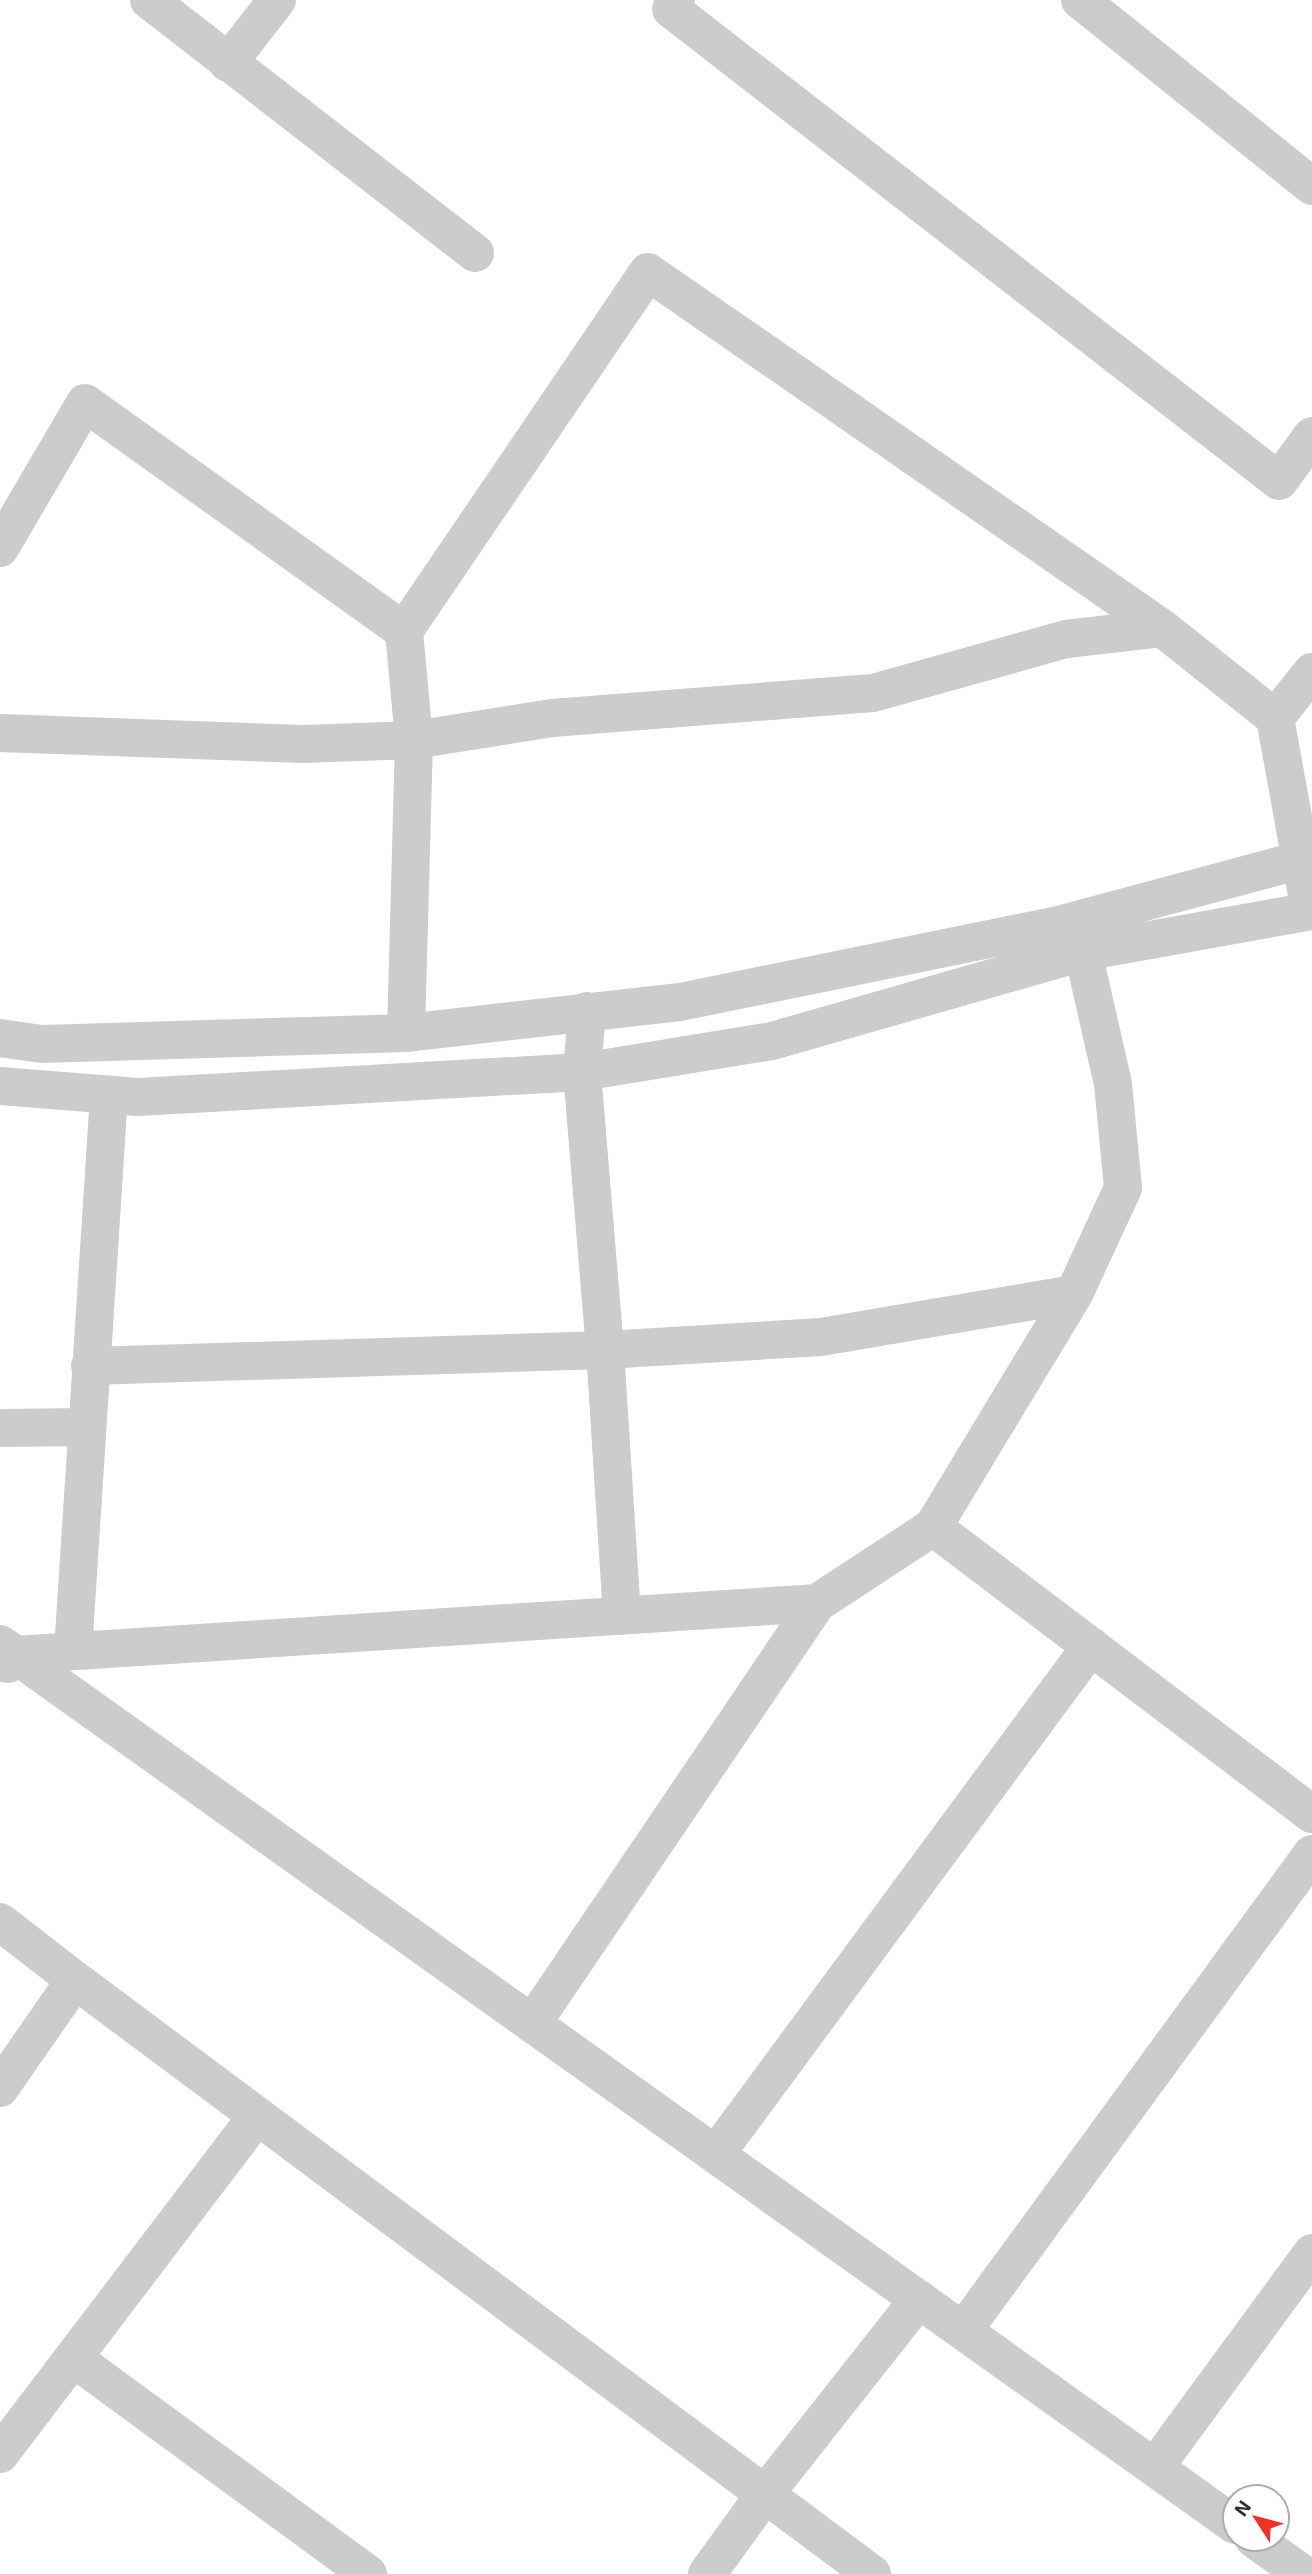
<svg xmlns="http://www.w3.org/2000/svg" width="1312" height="2574" viewBox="0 0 1312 2574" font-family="'Exo 2',sans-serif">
<rect width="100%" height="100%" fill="#fff"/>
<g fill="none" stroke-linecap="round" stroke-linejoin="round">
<path stroke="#ccc" stroke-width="38" d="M 149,0 L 475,253
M 676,0 L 671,9 L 1279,481 L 1312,436
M 1080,0 L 1312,186
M 228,63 L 277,0
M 0,548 L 85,403 L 404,631
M 1275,718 L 1312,672
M 0,733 L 303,744 L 414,740 L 552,718 L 873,693 L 1066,639 L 1162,628 L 1275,718 L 1310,911
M 1083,952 L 1113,1084 L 1123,1188 L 1074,1294 L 933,1527 L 1312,1814
M 587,1011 L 582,1072 L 605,1350 L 622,1616
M 406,1033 L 414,740 L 404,631 L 648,272 L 1162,628
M 0,1038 L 42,1044 L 406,1033 L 680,1002 L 1058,925 L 1312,857
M 0,1086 L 138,1097 L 582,1072 L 772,1041 L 1083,952 L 1312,911
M 90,1366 L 605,1350 L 821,1337 L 1074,1294
M 0,1428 L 87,1427
M 0,1644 L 1235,2525
M 73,1651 L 109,1095
M 8,1664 L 15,1655 L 817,1603 L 933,1527
M 0,1922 L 75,1980 L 0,2088
M 75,1980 L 872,2574
M 532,2024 L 817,1603
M 716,2154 L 1091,1646
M 963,2331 L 1312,1854
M 73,2358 L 368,2574
M 0,2454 L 257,2116
M 1155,2467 L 1312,2253
M 1254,2539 L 1303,2574
M 707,2574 L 765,2494 L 919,2299"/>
</g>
<g transform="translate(1256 2518) rotate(306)"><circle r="33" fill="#ffffff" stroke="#acacac" stroke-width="2"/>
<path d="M0-5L12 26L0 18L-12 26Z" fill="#f02f27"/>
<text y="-10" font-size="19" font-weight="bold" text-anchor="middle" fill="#2f2f2f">N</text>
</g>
</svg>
